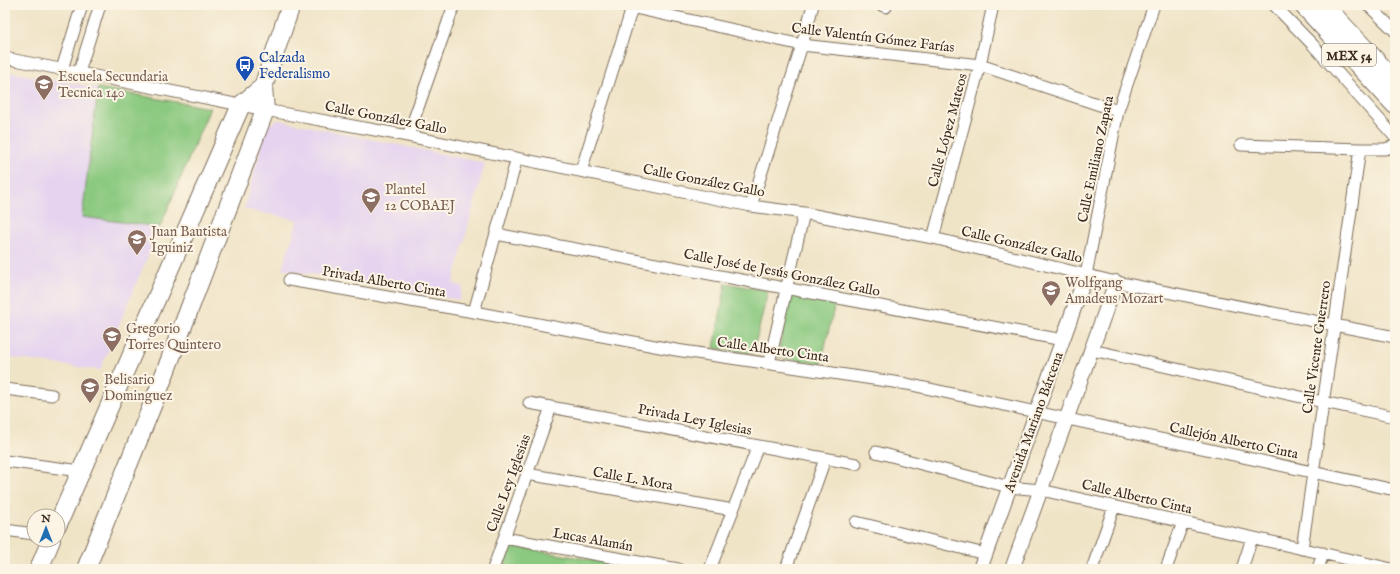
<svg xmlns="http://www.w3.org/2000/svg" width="1400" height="574" viewBox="0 0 1400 574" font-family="'IM FELL English',serif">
<rect width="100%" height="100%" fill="#fcf5e5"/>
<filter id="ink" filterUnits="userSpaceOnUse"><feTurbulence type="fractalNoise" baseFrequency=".025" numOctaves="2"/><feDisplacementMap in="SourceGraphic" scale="8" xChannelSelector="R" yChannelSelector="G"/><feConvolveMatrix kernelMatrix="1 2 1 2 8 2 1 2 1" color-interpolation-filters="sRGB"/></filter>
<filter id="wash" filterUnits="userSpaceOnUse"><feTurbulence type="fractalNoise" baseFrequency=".012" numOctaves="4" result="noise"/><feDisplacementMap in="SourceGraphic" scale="16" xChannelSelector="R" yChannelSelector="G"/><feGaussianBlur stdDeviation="0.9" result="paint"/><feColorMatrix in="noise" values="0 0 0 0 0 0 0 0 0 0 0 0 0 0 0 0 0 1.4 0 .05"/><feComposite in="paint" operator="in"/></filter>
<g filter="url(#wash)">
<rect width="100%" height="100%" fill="#f0e4c7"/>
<path fill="#e5d3f0" d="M 5,71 L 98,88 L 82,217 L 160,227 L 100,370 L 5,357 Z
M 278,120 L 485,163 L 453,283 L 463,287 L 459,300 L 282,269 L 298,220 L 244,209 L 267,126 Z"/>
<path fill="#8bc980" stroke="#637a4f" d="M 98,88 L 210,108 L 160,227 L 82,217 Z
M 726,283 L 768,291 L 753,353 L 714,348 Z
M 791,294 L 835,303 L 821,364 L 777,357 Z
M 511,546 L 644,569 L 503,569 Z"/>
</g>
<g filter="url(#ink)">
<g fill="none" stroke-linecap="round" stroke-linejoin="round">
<defs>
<path id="minor" d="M 621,5 L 802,45 L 980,65 L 1118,111
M 881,5 L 886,7
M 1274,5 L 1313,45 L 1395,137
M 1368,5 L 1395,31
M 5,58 L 265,110 L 408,136 L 751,206 L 804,213 L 933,238 L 1116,282 L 1395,337
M 62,69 L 82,5
M 79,72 L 100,5
M 408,136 L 454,5
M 1241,145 L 1360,149 L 1385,149 L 1395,146
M 581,171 L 633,5
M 751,206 L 802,45 L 813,5
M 496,234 L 1063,340
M 933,238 L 980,65 L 993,5
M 1086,275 L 1118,111 L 1154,5
M 289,280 L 474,312 L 676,350 L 907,384 L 1395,490
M 474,312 L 517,158
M 1092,350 L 1323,402 L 1395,417
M 769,363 L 804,213
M 5,389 L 52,395
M 529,403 L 856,464
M 876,452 L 1009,487 L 1041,490 L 1392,569
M 5,461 L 81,471
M 527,474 L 733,510
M 856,522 L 985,554
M 5,530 L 34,534
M 504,538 L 678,569
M 1302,549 L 1360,149
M 493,569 L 551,407
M 710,569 L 758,446
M 786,569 L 825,459
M 1092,569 L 1114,507
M 1166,569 L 1183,522
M 1242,569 L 1252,538
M 1318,569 L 1323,553"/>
<path id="tertiary" d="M 980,569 L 1086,275
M 1012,569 L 1116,282"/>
<path id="primary" d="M 1303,5 L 1395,105
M 1324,5 L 1395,81
M 58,524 L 241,105 L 263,87
M 39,569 L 51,540
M 86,569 L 160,386 L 265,110 L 263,87 L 291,5"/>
</defs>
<use href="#minor" stroke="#7a6b59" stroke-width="13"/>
<use href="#tertiary" stroke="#7a6b59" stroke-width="16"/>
<use href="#primary" stroke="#7a6b59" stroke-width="20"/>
<use href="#minor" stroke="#fff" stroke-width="11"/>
<use href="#tertiary" stroke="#fff" stroke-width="14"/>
<use href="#primary" stroke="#fff" stroke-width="18"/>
</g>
</g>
<defs>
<symbol id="bus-pin" viewBox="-11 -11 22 30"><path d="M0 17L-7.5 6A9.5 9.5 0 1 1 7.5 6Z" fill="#1a4fb4" stroke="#fcf5e5"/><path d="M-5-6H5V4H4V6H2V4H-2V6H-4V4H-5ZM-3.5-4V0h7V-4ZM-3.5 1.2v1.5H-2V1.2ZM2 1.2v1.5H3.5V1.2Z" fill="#fff"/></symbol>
<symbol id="school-pin" viewBox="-11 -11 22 30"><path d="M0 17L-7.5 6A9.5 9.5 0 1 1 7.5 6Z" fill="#8d6e63" stroke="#fcf5e5"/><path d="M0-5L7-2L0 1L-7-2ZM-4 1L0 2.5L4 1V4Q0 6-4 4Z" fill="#fff"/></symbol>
<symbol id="university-pin" viewBox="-11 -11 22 30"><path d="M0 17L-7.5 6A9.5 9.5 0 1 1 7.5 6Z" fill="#8d6e63" stroke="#fcf5e5"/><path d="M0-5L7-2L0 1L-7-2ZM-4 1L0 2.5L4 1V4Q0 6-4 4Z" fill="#fff"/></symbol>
</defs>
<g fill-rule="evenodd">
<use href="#bus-pin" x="234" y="54" width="22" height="30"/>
<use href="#school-pin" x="33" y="73" width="22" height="30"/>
<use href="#university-pin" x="360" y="186" width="22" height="30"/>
<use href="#school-pin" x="126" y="228" width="22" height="30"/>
<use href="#school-pin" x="1040" y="279" width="22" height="30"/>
<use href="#school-pin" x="101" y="325" width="22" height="30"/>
<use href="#school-pin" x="79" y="376" width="22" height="30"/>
</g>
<g text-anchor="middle" stroke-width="4" stroke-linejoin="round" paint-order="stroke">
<rect fill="#fcf5e5" stroke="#75675a" stroke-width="1" x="1322" y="44" width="54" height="22" rx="3"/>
<g font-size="13" font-weight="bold" fill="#3b2a1e">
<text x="1349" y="60">MEX 54</text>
</g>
<g font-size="14" fill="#3b2a1e" stroke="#fcf5e5">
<text transform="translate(873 37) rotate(7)" y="5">Calle Valentín Gómez Farías</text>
<text transform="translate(386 117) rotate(11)" y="5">Calle González Gallo</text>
<text transform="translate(947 130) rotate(-75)" y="5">Calle López Mateos</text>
<text transform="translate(1095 159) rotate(-78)" y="5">Calle Emiliano Zapata</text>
<text transform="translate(704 180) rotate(11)" y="5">Calle González Gallo</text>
<text transform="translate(1022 244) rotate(13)" y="5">Calle González Gallo</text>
<text transform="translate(782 272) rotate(11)" y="5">Calle José de Jesús González Gallo</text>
<text transform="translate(384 281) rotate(10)" y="5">Privada Alberto Cinta</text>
<text transform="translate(1316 347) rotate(-82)" y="5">Calle Vicente Guerrero</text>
<text transform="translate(773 349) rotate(8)" y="5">Calle Alberto Cinta</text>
<text transform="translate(695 419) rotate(11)" y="5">Privada Ley Iglesias</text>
<text transform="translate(1033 422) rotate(-70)" y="5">Avenida Mariano Bárcena</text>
<text transform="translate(1234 440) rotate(12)" y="5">Callejón Alberto Cinta</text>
<text transform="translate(633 478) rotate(10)" y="5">Calle L. Mora</text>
<text transform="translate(508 483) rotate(-70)" y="5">Calle Ley Iglesias</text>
<text transform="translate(1137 496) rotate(13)" y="5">Calle Alberto Cinta</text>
<text transform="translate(593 539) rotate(10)" y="5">Lucas Alamán</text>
</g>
<g font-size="14" fill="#164399" stroke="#fcf5e5" text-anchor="start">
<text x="259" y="62">Calzada<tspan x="259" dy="16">Federalismo</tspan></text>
</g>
<g font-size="14" fill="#785e54" stroke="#fcf5e5" text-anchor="start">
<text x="58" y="81">Escuela Secundaria<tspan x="58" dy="16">Tecnica 140</tspan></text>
<text x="385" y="194">Plantel<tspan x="385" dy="16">12 COBAEJ</tspan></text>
<text x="151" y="236">Juan Bautista<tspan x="151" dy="16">Iguiniz</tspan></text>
<text x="1065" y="287">Wolfgang<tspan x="1065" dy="16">Amadeus Mozart</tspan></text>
<text x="126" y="333">Gregorio<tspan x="126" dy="16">Torres Quintero</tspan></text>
<text x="104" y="384">Belisario<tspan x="104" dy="16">Dominguez</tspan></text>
</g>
</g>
<rect width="1400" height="574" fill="none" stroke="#fcf5e5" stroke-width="20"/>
<g transform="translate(46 528)"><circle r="19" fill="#fcf5e5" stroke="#afa495"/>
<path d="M0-3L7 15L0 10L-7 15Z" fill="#1f6fb2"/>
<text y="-6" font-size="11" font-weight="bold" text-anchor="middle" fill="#3b2a1e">N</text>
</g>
</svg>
